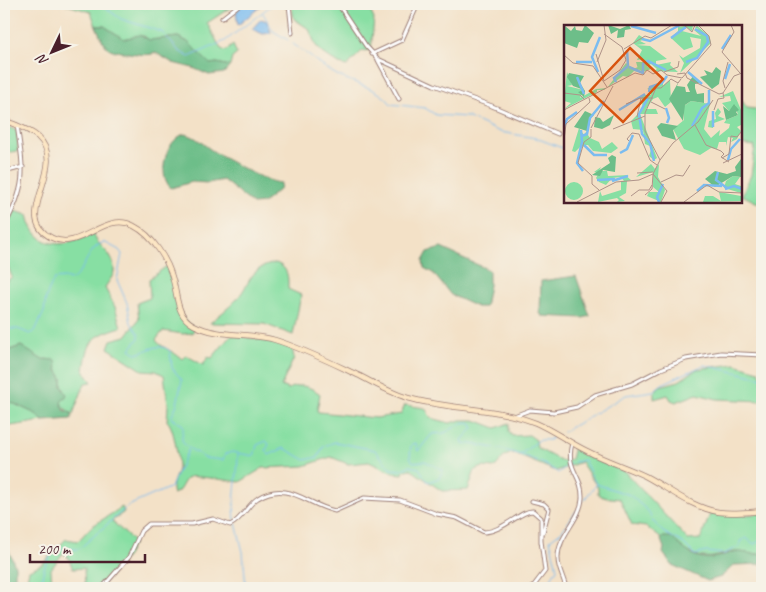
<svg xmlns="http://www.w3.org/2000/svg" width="766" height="592" viewBox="0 0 766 592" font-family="Caveat,sans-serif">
<rect width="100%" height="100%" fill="#f7f3e8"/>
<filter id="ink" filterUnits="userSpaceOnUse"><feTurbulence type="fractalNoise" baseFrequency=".02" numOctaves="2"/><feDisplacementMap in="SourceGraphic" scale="10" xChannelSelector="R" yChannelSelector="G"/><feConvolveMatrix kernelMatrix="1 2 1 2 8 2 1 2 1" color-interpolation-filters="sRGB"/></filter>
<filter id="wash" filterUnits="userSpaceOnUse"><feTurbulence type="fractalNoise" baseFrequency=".0096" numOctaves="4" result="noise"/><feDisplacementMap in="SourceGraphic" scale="20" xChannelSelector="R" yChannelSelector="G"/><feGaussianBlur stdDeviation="1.12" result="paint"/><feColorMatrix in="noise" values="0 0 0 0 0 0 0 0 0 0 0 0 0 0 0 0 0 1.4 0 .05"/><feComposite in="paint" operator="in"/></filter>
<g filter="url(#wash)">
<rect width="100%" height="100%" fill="#f3e1c7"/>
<path fill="#87dfa3" stroke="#687f67" d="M 64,4 L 236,4 L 207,23 L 221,49 L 226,51 L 233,45 L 237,54 L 232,58 L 230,66 L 217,63 L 210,64 L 188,42 L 178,37 L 149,40 L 144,36 L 135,36 L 124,39 L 104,26 L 96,26 L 91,12 Z
M 291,4 L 367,4 L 374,19 L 371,50 L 362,51 L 347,66 L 339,64 L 323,53 L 316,46 L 309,29 L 294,19 Z
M 740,98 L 747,108 L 762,110 L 762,205 L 742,195 L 751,175 L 755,146 L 740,144 Z
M 4,125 L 17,131 L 18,151 L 4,153 Z
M 11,210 L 28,215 C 36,252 67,248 93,233 C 97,247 115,253 114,271 C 114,276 107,283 105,288 L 115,307 L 121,327 C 92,336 88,340 84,371 L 92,382 L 85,383 L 73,414 L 61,406 L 61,402 L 65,398 L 64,389 L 62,387 L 62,378 L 57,369 L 56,363 L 47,359 L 41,360 L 21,346 L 4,352 L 4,283 L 12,277 C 0,248 4,239 11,210 Z
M 276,263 C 289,268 288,278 288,289 L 301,295 L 293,335 L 264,324 L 210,323 C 219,315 229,308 237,299 C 252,281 249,268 276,263 Z
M 167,266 C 177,289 171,314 195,328 L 192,333 L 183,334 L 163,331 L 156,340 C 159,346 175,352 182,359 L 186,355 L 203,365 L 208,357 L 212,358 L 231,335 L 277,342 L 292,347 L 294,358 L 281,386 L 288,389 C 299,383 310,386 320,394 L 317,411 L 319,412 L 376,418 L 401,414 L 405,405 L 425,408 L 431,418 L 450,423 L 461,420 L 475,420 L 496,428 L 509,423 L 509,432 L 512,436 L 529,435 L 536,440 L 537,448 L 561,461 L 571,459 L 574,447 L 583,455 L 624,471 L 688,540 L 701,539 L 710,514 L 745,515 L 762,513 L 762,553 C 753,556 745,552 735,552 C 728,552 720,556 713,557 C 693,560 680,545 664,537 L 662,539 L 646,527 L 632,525 L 620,499 L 603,497 L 598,494 L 598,488 L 581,462 L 556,471 L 512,453 L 505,456 L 494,468 L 483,467 L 475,470 L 468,490 L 442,491 L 410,469 L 404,471 L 403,474 L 393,473 L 369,462 L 348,464 L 331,457 L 304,466 L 263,468 L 240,482 C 232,481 193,475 189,477 C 181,482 182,492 173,494 C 169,486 177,476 178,468 C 178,458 174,426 167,421 L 168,404 L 164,375 L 156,371 L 142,370 L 108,348 L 111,340 L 126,336 L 139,319 L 137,303 L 150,298 L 149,279 Z
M 735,364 L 759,371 L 762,376 L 762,401 L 717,399 L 697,394 L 676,402 L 671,400 L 668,395 L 654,399 L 654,392 L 660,386 L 679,381 L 697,369 Z
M 4,399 L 36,414 L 43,421 L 4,427 Z
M 122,507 L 124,512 L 112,521 L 134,542 L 127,556 L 98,588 L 85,588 L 84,568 L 73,569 L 68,557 L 63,553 L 51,569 L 52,586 L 55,588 L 13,588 L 26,584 L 29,570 L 42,564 L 66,539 L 78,541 L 91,527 Z"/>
<path fill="#6dbe89" stroke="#5c6e5a" d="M 96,26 L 104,26 L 124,39 L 139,35 L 150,40 L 178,37 L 188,42 L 210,64 L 217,63 L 230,66 L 224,73 L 209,75 L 193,68 L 173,63 L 156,53 C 146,56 139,54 129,53 C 104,50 106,48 96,26 Z
M 184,134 C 196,136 200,142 210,149 C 224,159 265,182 281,183 L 280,189 L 263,203 L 253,204 L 223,180 L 208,183 L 192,182 L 171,188 C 157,175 165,141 184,134 Z
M 441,248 L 489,270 L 489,285 L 485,307 L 477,307 L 451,295 L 433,273 L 424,268 L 423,261 L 428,252 Z
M 576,276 L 590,316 L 583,318 L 542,316 L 540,313 L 541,281 Z
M 21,346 L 41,359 L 56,360 L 57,370 L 62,378 L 62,386 L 67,395 L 61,402 L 64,410 L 73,414 L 71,419 L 43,421 L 36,414 L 4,399 L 4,352 Z
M 663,537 L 671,537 C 683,548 693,560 712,558 C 720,557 727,553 735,552 C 745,551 753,556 762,553 L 762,564 L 734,565 L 721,577 L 708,581 L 672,565 L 663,553 L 664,548 L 661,540 Z
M 4,539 L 15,566 L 15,587 L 4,588 Z"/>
<path fill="#7bbcf0" stroke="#626e8e" d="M 241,4 L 258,4 L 261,6 L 238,25 L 236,12 Z
M 261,19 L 267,21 L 271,33 L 263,34 L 252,29 Z"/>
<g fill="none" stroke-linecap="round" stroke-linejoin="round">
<path stroke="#7bbcf0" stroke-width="1" d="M 100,4 L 121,19 L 162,32 L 179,51 L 189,57 L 225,41 L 273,4
M 263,13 L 273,31 L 288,40
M 293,44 C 308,54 322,67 337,75 C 354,84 380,88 391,104 L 425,108 L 436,115 L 467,117 L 500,132 L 536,138 L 565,149
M 4,329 L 18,329 L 30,334 L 35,331 L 44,312 L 46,297 L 54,279 L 65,278 L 70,280 C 84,276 86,248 104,242 L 119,250 L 122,254 L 117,280 L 127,303 L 131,323 L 139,334 L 139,338 L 130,349 L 137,354 C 148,350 160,342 170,351 L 172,368 L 182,380 L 177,404 L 171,418 L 183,425 C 184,431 182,432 182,437 C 181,448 198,451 204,458 L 223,460 L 225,454 L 232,452 L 254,456 L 257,445 L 266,441 L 269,444 L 266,450 L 269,455 L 284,448 L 305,460 L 318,457 L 324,446 L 335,442 L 375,450 L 391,469 L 401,470 L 409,466 L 419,468 L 428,482 L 439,478 L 443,470 L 425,461 L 413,462 L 410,457 L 411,445 L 416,443 L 418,451 L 432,434 C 436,433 441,434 444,433 C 454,429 460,421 472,424 L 473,428 L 462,440 L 463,443 C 490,446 536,455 558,473 L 570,464
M 563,432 L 626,395 L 653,391 L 662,384 L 704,365 L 762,378
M 520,455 L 539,440 L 549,440 L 555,436
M 574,462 L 584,460 L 596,484 L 630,495 L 649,512 L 652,520 L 663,532 L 683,543 L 695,555 L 706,552 L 724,554 L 740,546 L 740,541 L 746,538 L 754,544 L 762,540
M 583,501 L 596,485
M 235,520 C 232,497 238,477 238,454
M 236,523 L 243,552 L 246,588
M 41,588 C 42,573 45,553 63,548 C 68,547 74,550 79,549 L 128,506 L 171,487 L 188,450
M 545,588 L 557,569 L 550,540 L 562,531 L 577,510"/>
</g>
</g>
<g filter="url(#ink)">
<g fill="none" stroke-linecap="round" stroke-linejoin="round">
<defs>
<path id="street" d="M 281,4 L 289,7
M 289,4 L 292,33
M 338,4 L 366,46 L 378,59 L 434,85 L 492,106 L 558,134
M 222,18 L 240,4
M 372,54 L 402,40 L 418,4
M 378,60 L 399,99
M 4,172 L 23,167
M 4,227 C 27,185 24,172 17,125
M 514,416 L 530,410 L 554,412 L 577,407 L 595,395 L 632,384 L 661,369 L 686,359 L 721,353 L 762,355
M 532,501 L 544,504 L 549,509 L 543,532
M 102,588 L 129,557 L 141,531 L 149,524 L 192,524 L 213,519 L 230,525 C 242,520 247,505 258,498 C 288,480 307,505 335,511 L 364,498 L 400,500 L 437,514 L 457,518 L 484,532 C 504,531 521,510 533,511 L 541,518 L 541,543
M 532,588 L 545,571 L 541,541
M 566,588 C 564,578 558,569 558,559 C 557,536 581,520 582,498 C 583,475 565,470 572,443"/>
<path id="secondary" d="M 4,120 C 15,125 29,129 38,137 C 70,167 9,217 52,238 C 81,252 105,210 134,226 C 152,235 168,260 173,280 C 178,297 176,316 194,325 C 219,338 249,332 275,340 C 304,349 332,363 360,376 C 375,384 391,393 408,398 C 450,410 496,407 536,423 C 554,431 570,443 587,451 C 606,461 626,467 645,476 C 668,488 692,508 719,512 C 733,514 748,512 762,511"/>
</defs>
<use href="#street" stroke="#9e8079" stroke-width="5"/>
<use href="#secondary" stroke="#9e8079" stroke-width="6"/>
<use href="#street" stroke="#fff" stroke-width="3"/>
<use href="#secondary" stroke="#fce6c4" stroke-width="4.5"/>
</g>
</g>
<g transform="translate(564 25)">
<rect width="178" height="178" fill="#f3e1c7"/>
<path d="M 129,0 L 128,6 L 122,2 L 118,6 L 137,11 L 130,5 L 135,4 L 131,3 L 133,1 L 145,11 L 147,18 L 116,48 L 120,38 L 115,30 L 119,33 L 136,23 L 137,14 L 126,12 L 129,22 L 120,25 L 107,13 L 114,6 L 114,2 ZM 75,10 L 81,14 L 76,16 L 82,19 L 72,20 L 86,21 L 103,34 L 92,36 L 92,40 L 107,37 L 106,40 L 114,47 L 90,46 L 93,44 L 87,39 L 83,41 L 87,44 L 79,47 L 74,44 L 72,37 L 79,37 L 79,34 L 73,35 L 78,25 L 69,18 ZM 62,38 L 69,44 L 74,42 L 75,47 L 70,46 L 64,52 L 59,51 L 40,65 L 33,65 L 33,67 L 0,84 L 7,78 L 0,76 L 3,47 L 8,60 L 3,61 L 20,65 L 16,73 L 32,64 L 43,63 ZM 99,55 L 99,61 L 106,55 L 107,77 L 101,82 L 94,72 L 89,74 L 82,84 L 92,84 L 94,89 L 76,89 L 93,133 L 90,135 L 85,131 L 88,122 L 81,119 L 79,105 L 69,104 L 67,96 L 79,84 L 77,70 L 87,70 L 87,65 L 83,64 ZM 169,66 L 177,85 L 177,100 L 173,102 L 177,106 L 173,114 L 167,117 L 169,113 L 164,112 L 162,121 L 162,117 L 155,117 L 153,124 L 147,123 L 136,130 L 120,124 L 109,104 L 120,95 L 120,81 L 127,76 L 146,79 L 140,104 L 147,113 L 156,105 L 155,111 L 165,103 L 166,99 L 160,98 L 162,95 L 174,90 L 171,80 L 165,86 L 158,78 L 167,76 L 166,71 L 155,72 ZM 154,83 L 157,87 L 154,91 L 161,94 L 150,98 L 149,103 L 144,102 L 145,96 L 152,94 L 151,88 L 146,96 ZM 15,103 L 20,110 L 22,107 L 26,113 L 35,117 L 38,124 L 48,117 L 54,123 L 47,128 L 29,126 L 24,120 L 21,120 L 23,122 L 17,121 L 11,127 L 8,126 ZM 87,139 L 91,144 L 95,139 L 94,152 L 101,165 L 97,177 L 83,171 L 85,167 L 95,167 L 89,162 L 89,147 L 72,152 ZM 37,142 L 35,146 L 43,146 L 44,151 L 65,150 L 62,151 L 67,155 L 63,156 L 62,168 L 55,172 L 61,176 L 53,177 L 55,175 L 53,173 L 34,177 L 36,166 L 38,171 L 57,165 L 57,156 L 60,156 L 57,152 L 48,153 L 42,160 L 35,157 L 32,153 L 35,148 L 30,147 ZM 169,151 L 176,152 L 171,159 L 177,161 L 177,168 L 160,163 L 162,156 ZM1 166a9 9 0 1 1 18 0a9 9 0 1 1-18 0ZM 155,167 L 177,171 L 177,176 L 139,177 L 141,171 L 149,171 L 157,176 Z" fill="#87dfa3"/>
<path d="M 21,0 L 30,8 L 24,18 L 15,17 L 13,23 L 0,18 L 1,1 L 7,6 L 11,1 L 12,5 L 18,6 ZM 44,0 L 56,4 L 65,0 L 67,4 L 61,5 L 60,12 L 53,13 L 54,5 L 47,9 ZM 152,42 L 157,46 L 155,59 L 148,64 L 136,52 L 143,50 L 140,45 L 148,48 ZM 5,48 L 20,51 L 16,58 L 21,66 L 20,72 L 14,67 L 20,65 L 9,61 L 3,52 ZM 129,51 L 136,58 L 131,59 L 131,63 L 133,69 L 140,68 L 140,78 L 127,76 L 121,80 L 119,96 L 105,74 L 115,56 L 113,61 L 121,62 L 122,67 L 126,67 L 123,60 ZM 170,79 L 175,85 L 172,87 L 174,90 L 162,95 L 159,81 L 165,86 ZM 21,86 L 30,90 L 26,94 L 23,106 L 10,102 ZM 50,90 L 46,100 L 38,104 L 30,102 L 31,92 L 36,93 L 39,97 ZM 97,98 L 114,101 L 109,105 L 112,115 L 98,111 L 93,102 ZM 48,130 L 52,132 L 51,147 L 39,145 L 36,151 L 28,150 L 46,138 L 44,133 ZM 177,134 L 177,152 L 169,151 L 151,162 L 141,154 L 151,146 L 163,149 L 172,146 L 171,142 Z" fill="#6dbe89"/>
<path fill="none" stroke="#7bbcf0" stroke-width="2.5" d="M 67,1 L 92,8M 107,13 L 122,2M 78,14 L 86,16 L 116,0M 158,24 L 167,10M 63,25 L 64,41M 12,37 L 28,37M 122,37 L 133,33 L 144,17 L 143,11 L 131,4M 65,42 L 79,48 L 79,39 L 84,36 L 102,45M 34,47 L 28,32 L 36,12M 124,47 L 138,59M 13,52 L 20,69M 161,54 L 166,39M 52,57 L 50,53 L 64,41M 85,67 L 86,62 L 98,58 L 103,51M 84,73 L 75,89 L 78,109 L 86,118 L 90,136M 102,83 L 105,93 L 103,98M 55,85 L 81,69M 128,101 L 138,83 L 145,78 L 145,65M 0,102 L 3,94 L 13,87M 149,102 L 149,86M 17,105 L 18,117 L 13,138 L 19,146M 18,111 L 23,109 L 26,93 L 40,76M 20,120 L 30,130 L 43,130M 56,128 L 63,124 L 69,110M 164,135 L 167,124 L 176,114M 154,147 L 152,155 L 163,163M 33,155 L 51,154M 48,156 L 64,151M 161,164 L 170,161 L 178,164M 133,166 L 140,160 L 158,161M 95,177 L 93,172 L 99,159"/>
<path fill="none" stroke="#af9389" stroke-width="1" d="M 120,0 L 128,7 L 131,0M 167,0 L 170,7 L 158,27 L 176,48M 40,9 L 58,22 L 62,35 L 56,45 L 40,56M 60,24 L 81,11 L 87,13 L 108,0M 32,29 L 40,56M 0,30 L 9,38 L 29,41 L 43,62M 33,37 L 42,15 L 40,0M 100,47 L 114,42 L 115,36M 113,49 L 121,48 L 123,53 L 155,69 L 159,68 L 170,51 L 178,48M 161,63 L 159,56 L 164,37M 0,68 L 16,70 L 20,74M 87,77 L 101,84M 62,79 L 76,73 L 89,73M 0,85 L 71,48 L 79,50 L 83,45 L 89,49 L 97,45 L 103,50 L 118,53 L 147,20 L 145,11 L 134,0M 150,85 L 154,74 L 160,73 L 159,68M 73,92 L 77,73M 131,100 L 142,120 L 157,126 L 160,129 L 157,132 L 165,137M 27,103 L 49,61M 27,104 L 27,112 L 20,117 L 14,138 L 28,151 L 28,159 L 35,165M 49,104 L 81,91M 0,115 L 2,99 L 26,77 L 25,73M 65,116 L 63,114 L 68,108 L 75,109 L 86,135 L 93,140M 158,133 L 165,129 L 167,111 L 173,112 L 178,106M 96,135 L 109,118 L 134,97 L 149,75M 159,138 L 178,129M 73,148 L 89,147M 97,157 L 112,150 L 119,151 L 126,140M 67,171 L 75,165 L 85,165 L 88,160M 13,177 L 52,157 L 75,155 L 89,149 L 88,164 L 81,170M 97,177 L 103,166 L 89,149 L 96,135 L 81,106 L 81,88 L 92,63 L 97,63 L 107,54 L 114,58 L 117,54M 120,177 L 143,160 L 155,167 L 178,168"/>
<path fill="#d8530f" fill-opacity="0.15" stroke="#d8530f" stroke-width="2.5" d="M 66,23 L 99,54 L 59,97 L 26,66 Z"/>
<rect width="178" height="178" fill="none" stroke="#4a1f2b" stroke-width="2.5"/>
</g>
<rect width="766" height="592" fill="none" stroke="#f7f3e8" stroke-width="20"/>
<g transform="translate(52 52) rotate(227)" stroke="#f7f3e8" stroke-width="4" paint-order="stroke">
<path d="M0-4L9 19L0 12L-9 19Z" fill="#4a1f2b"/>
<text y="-8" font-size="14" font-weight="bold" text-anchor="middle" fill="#4a1f2b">N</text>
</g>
<path d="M30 554v8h115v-8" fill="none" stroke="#4a1f2b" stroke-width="2.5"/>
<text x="38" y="554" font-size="15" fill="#4a1f2b" stroke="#f7f3e8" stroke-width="4" paint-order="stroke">200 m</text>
</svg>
